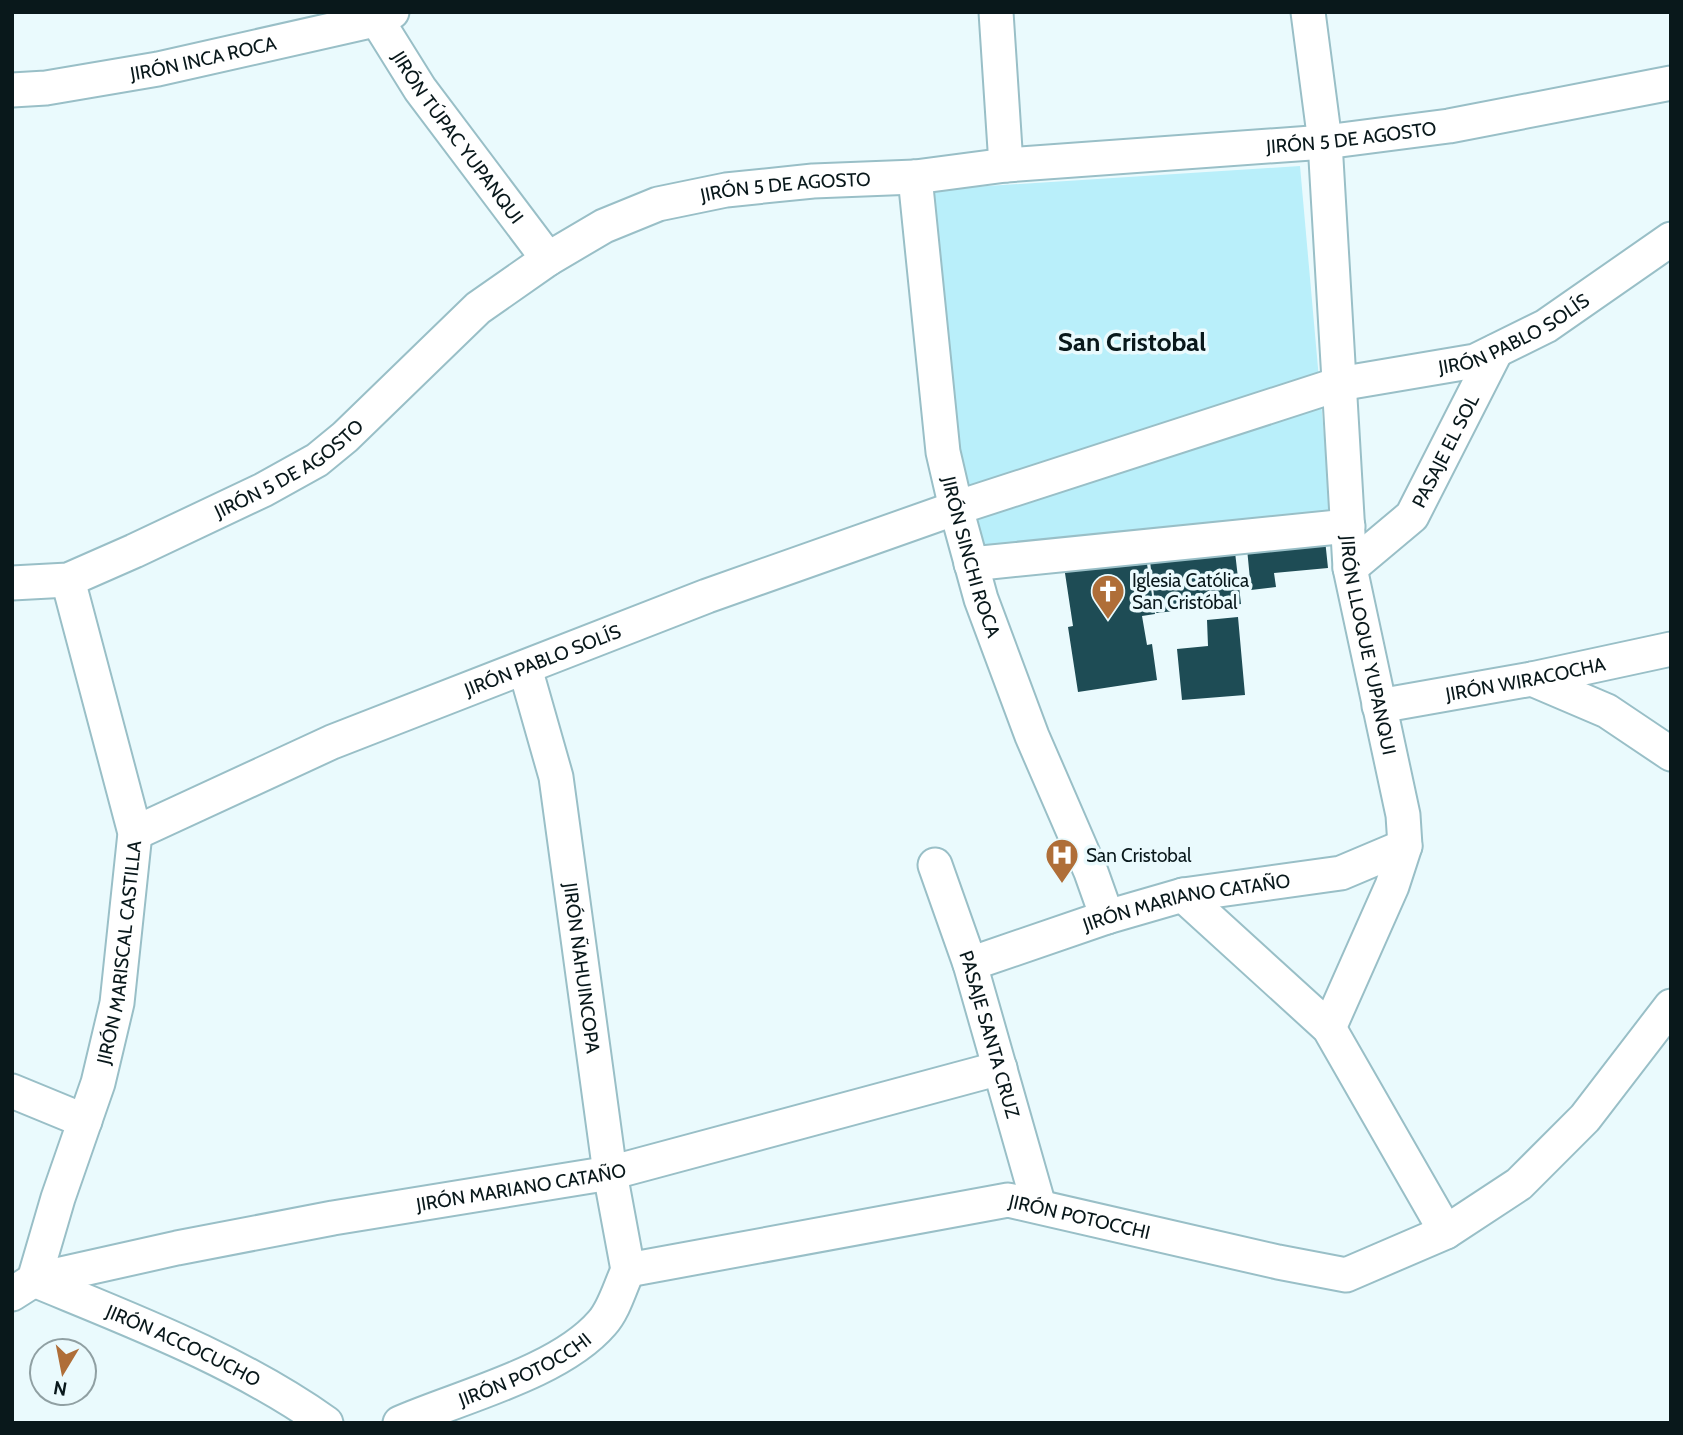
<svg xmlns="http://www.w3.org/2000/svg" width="1683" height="1435" viewBox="0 0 1683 1435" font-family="Cabin,sans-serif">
<rect width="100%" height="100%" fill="#eafafd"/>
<path fill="#b9effa" d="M 1300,166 L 1332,525 L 975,567 L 926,190 Z"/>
<path fill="#1e4c55" d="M 1324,530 L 1328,568 L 1274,573 L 1276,587 L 1251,590 L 1246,538 Z
M 1129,550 L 1131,566 L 1147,564 L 1155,614 L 1142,616 L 1147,645 L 1152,644 L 1157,680 L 1078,692 L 1068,627 L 1073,626 L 1063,560 Z
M 1235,552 L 1241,604 L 1156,613 L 1150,561 Z
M 1238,617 L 1245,695 L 1182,700 L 1177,649 L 1208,646 L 1207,620 Z"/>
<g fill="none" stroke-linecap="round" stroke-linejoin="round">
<defs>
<g id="street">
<path id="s1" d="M 372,12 L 420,89 L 548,259"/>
<path d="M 996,12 L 1006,165"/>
<path id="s2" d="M 1308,12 L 1325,142 L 1350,568 L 1403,815 L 1405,846 L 1392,886 L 1329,1028"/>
<path id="s3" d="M 12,90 L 46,88 L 158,69 L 375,20 L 392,12"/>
<path id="s4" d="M 915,177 L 943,452 L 956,508 L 981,599 L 1032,736 L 1091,872 L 1107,917"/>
<path d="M 971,564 L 1348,526"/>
<path id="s5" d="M 1350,568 L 1412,516 L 1496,351"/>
<path id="s6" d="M 12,583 L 68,580 L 134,551 L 263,490 L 317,460 L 345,437 L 478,308 L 548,259 L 604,226 L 658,204 L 726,190 L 813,181 L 915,177 L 1006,165 L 1325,142 L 1449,126 L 1671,83"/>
<path id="s7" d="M 525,668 L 556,777 L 610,1173 L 628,1270"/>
<path d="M 1532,679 L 1607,711 L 1671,754"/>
<path id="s8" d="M 1379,706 L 1532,679 L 1671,649"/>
<path id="s9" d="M 135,833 L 332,742 L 707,596 L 956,508 L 1339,384 L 1475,361 L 1546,326 L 1671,239"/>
<path id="s10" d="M 935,865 L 970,964 L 1039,1206"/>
<path d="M 1183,895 L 1329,1028 L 1446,1232"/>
<path id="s11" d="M 970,964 L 1107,917 L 1183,895 L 1341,873 L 1405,846"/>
<path d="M 12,1091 L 85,1121"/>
<path id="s12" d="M 628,1270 L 1008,1200 L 1278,1262 L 1346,1275 L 1446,1232 L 1519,1184 L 1585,1118 L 1671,1006"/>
<path id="s13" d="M 34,1280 L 58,1198 L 98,1083 L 117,1003 L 135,833 L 68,580"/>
<path id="s14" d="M 34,1280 C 133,1321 237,1360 326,1423"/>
<path id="s15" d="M 12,1294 L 34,1280 L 177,1248 L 333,1218 L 610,1173 L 1000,1068"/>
<path id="s16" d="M 400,1423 C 459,1397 559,1373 602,1323 C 614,1310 620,1287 628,1270"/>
</g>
</defs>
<use href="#street" stroke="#99bfc7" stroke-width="37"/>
<use href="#street" stroke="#fff" stroke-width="33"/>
</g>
<defs>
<symbol id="church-pin" viewBox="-11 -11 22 30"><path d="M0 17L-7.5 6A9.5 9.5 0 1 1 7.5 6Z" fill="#af6e38" stroke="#eafafd"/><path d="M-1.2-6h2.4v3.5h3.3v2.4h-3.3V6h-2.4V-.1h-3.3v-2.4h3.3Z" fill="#fff"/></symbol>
<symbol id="hospital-pin" viewBox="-11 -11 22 30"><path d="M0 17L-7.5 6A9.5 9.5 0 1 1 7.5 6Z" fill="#af6e38" stroke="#eafafd"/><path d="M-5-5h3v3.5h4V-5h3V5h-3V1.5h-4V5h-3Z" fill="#fff"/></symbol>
</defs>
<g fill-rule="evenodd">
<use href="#church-pin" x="1089" y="572" width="38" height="52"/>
<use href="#hospital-pin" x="1043" y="836" width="38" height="52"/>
</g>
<g text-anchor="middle" stroke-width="7" stroke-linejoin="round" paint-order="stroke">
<g font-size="19" fill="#09181b" stroke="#eafafd">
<text dy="7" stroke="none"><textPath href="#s3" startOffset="194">JIRÓN INCA ROCA</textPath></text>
<text dy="7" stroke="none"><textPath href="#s1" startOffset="152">JIRÓN TÚPAC YUPANQUI</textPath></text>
<text dy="7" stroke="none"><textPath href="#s6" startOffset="1460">JIRÓN 5 DE AGOSTO</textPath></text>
<text dy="7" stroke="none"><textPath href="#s6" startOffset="892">JIRÓN 5 DE AGOSTO</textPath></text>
<text dy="7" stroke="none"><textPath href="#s9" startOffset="1470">JIRÓN PABLO SOLÍS</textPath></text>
<text dy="7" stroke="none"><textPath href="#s5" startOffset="154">PASAJE EL SOL</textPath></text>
<text dy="7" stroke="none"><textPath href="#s6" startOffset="304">JIRÓN 5 DE AGOSTO</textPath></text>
<text dy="7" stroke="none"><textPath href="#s4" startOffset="385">JIRÓN SINCHI ROCA</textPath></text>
<text dy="7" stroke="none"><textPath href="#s2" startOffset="637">JIRÓN LLOQUE YUPANQUI</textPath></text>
<text dy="7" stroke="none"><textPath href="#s9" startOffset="443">JIRÓN PABLO SOLÍS</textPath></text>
<text dy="7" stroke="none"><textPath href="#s8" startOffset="149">JIRÓN WIRACOCHA</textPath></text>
<text dy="7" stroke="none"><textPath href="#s11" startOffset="226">JIRÓN MARIANO CATAÑO</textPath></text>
<text dy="7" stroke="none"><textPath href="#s13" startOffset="340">JIRÓN MARISCAL CASTILLA</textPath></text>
<text dy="7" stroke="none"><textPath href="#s7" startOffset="306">JIRÓN ÑAHUINCOPA</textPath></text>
<text dy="7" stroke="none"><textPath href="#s10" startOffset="178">PASAJE SANTA CRUZ</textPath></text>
<text dy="7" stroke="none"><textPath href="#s15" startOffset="522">JIRÓN MARIANO CATAÑO</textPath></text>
<text dy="7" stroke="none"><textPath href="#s12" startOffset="460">JIRÓN POTOCCHI</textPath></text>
<text dy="7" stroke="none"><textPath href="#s14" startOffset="163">JIRÓN ACCOCUCHO</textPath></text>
<text dy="7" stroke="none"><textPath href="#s16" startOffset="136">JIRÓN POTOCCHI</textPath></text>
</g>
<g font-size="19" fill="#09181b" stroke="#eafafd" text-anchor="start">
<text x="1132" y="587">Iglesia Católica<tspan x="1132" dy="22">San Cristóbal</tspan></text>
<text x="1086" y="862">San Cristobal</text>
</g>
<g font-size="26" font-weight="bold" fill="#09181b" stroke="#eafafd">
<text x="1132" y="351">San Cristobal</text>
</g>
</g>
<rect width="1683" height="1435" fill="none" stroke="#09181b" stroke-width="28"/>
<g transform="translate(63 1372) rotate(190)"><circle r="33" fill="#eafafd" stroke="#90a0a3" stroke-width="2"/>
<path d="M0-5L12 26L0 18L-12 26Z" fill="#af6e38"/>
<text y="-10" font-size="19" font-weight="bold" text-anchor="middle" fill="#09181b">N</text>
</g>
</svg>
